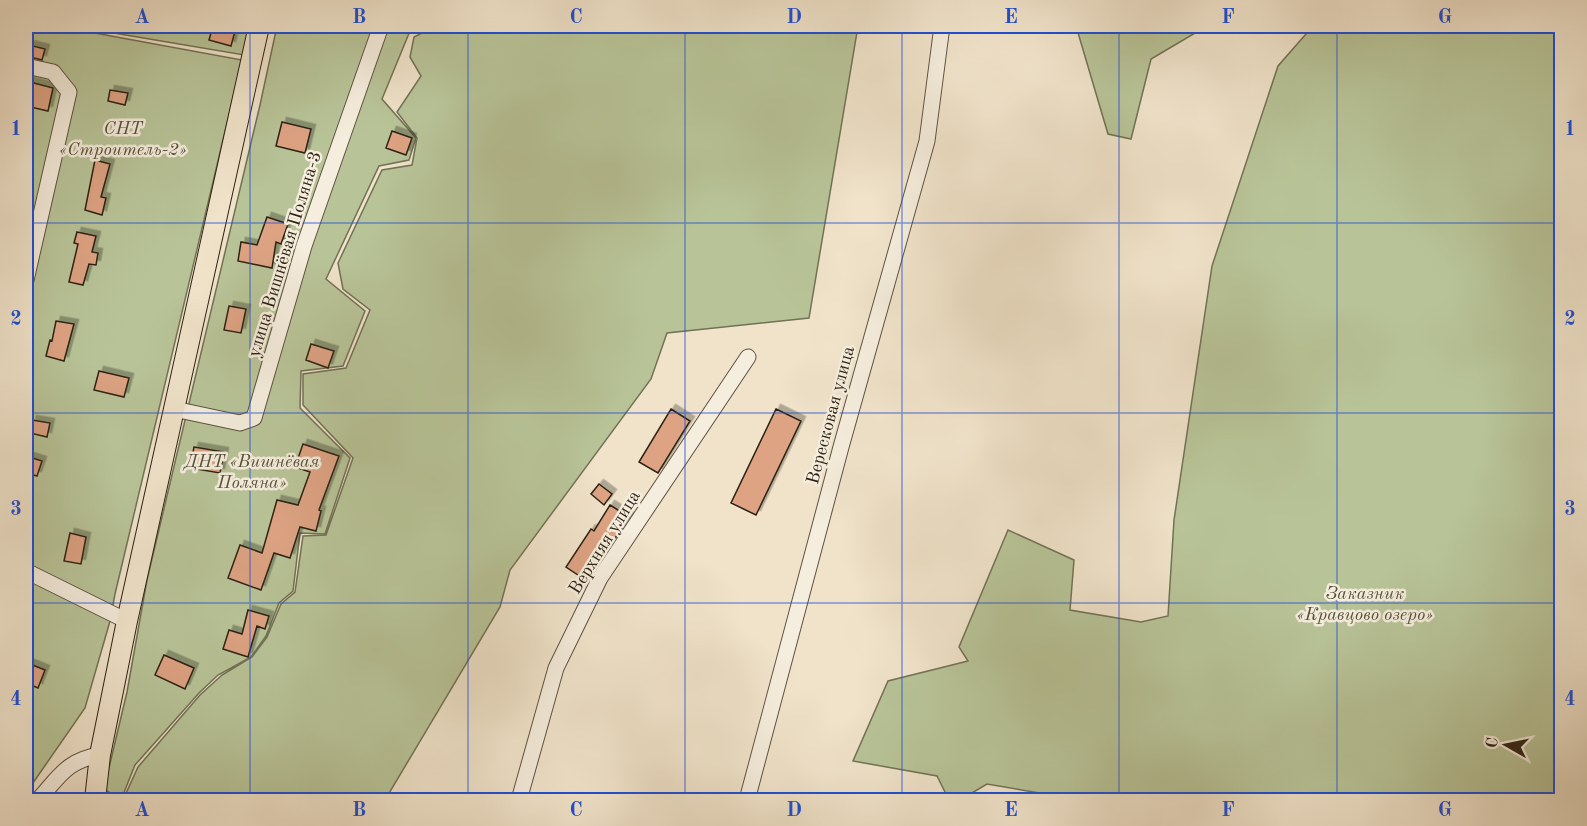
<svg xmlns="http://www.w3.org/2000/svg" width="1587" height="826" viewBox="0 0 1587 826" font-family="'Old Standard TT',serif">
<defs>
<filter id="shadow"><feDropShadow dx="4.5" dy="-4.5" stdDeviation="0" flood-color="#0004"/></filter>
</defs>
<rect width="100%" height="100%" fill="#f0e3ca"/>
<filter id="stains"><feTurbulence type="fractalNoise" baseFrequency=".00333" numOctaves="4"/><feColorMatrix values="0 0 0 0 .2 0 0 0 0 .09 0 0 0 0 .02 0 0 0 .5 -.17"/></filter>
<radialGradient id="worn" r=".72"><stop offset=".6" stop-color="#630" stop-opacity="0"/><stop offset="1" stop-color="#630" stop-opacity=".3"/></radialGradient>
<path fill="#b8c498" stroke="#727256" stroke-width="1.5" d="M 26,26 L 89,26 L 95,33 L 242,60 L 115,594 L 110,621 L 85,708 L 26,793 Z
M 93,26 L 257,26 L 250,56 L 96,30 Z
M 277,26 L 412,26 L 382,99 L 416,138 L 409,160 L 379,166 L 326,279 L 365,311 L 343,366 L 301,371 L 300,408 L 350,458 L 325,534 L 300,533 L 293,591 L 279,603 L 266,636 L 251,657 L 218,675 L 199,693 L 135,765 L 121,800 L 104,789 L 127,692 L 147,580 L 260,105 Z
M 436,26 L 858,26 L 809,318 L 667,333 L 651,379 L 510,570 L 500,607 L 385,800 L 123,800 L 138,767 L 200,695 L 222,675 L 252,657 L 267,637 L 281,604 L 295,592 L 303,536 L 326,535 L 353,458 L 303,405 L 303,374 L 346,368 L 370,310 L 343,289 L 338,263 L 382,170 L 412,165 L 417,138 L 397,112 L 421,76 L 410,57 L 414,37 Z
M 1076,26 L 1207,26 L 1151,59 L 1131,139 L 1108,134 Z
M 1313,26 L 1561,26 L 1561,800 L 1080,800 L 987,784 L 960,800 L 949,800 L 937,776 L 853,761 L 888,681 L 968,661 L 959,647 L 1008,530 L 1074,560 L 1070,610 L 1141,622 L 1168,616 L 1174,520 L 1212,266 L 1278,66 Z"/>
<path fill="#dda383" stroke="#2d2113" stroke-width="1.5" filter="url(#shadow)" d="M 213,26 L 235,31 L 231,46 L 209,40 Z
M 29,45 L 45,49 L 42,60 L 26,56 Z
M 30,82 L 53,88 L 48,111 L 26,106 Z
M 110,90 L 128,93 L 125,105 L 108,101 Z
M 282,122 L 311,129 L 305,153 L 276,146 Z
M 392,131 L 412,138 L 406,155 L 386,148 Z
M 95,160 L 110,164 L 101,197 L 106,198 L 102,215 L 85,210 Z
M 267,217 L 288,224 L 281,244 L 276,242 L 272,268 L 238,261 L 241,242 L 257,245 Z
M 77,232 L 96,236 L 92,252 L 98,253 L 96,265 L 89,264 L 83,285 L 69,282 L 78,244 L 74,243 Z
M 229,306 L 246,309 L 241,333 L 224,330 Z
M 56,321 L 74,324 L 64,361 L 46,356 L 50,340 L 52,341 Z
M 311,344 L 334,351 L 328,368 L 306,360 Z
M 99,371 L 129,378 L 124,397 L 94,390 Z
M 671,409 L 690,421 L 658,473 L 639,462 Z
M 776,409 L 801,421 L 756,515 L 731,503 Z
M 32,420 L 50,423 L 47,437 L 30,433 Z
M 303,444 L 339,456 L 319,510 L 321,511 L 316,531 L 300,527 L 290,558 L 274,553 L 261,590 L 228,578 L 240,545 L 262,553 L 277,500 L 298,505 L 310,472 L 295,467 Z
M 194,447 L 224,452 L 220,473 L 190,468 Z
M 26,456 L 42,461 L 37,476 L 26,473 Z
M 599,484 L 612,494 L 604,505 L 591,494 Z
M 610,505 L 629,517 L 587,581 L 566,567 L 591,529 L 594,531 Z
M 70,533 L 86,537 L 81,564 L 64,561 Z
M 248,610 L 269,616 L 265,629 L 257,626 L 248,657 L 223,649 L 229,630 L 242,634 Z
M 164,655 L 194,668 L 185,689 L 155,675 Z
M 30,664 L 45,670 L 38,688 L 26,683 L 26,676 Z"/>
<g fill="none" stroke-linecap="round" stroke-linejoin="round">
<defs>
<path id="minor" d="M 26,66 L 53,72 L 69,92 L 26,280
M 174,409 L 240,423 L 254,418 L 304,246 L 381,26
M 26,571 L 127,621
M 38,800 C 59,777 67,760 100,755
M 519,800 L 556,668 L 600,578 L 748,357
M 747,800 L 841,447 L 927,141 L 942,26"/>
<path id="major" d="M 95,800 L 100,755 L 127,621 L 259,26"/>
</defs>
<use href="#minor" stroke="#5e5241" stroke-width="17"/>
<use href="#major" stroke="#2d2113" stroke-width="22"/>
<use href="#minor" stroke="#f5eddd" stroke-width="15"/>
<use href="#major" stroke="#f0e3ca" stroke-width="20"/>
</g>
<path fill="none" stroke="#1d4ed8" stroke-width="1.5" stroke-opacity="0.55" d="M 250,26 L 250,800M 468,26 L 468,800M 685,26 L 685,800M 902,26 L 902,800M 1119,26 L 1119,800M 1337,26 L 1337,800M 26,223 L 1562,223M 26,413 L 1562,413M 26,603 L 1562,603"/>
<g text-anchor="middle" stroke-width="5" stroke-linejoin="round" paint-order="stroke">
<g font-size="18" font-style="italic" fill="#57523b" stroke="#f5eddd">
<text x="123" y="134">СНТ<tspan x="123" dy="21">«Строитель-2»</tspan></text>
<text x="252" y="467">ДНТ «Вишнёвая<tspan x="252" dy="21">Поляна»</tspan></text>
<text x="1365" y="599">Заказник<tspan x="1365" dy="21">«Кравцово озеро»</tspan></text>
</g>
<g font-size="18" fill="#2d2113" stroke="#f5eddd">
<text transform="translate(284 254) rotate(-73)" y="6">улица Вишнёвая Поляна-3</text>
<text transform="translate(830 415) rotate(-75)" y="6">Вересковая улица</text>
<text transform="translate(604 542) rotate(-58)" y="6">Верхняя улица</text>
</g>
</g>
<rect width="1587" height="826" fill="none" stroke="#f0e3ca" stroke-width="66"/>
<g transform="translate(1506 745) rotate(279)" stroke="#f5eddd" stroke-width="4.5" paint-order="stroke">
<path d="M0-4.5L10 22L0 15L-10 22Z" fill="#2d2113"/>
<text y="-9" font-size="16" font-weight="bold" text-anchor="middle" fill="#2d2113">С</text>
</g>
<rect x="33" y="33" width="1521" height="760" fill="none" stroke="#1d4ed8" stroke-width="2"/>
<g font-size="20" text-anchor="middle" font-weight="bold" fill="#1d4ed8">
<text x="142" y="23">A</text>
<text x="359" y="23">B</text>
<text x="576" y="23">C</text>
<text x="794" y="23">D</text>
<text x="1011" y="23">E</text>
<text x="1228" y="23">F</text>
<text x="1445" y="23">G</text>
<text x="16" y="135">1</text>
<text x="1570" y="135">1</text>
<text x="16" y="325">2</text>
<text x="1570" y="325">2</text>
<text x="16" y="515">3</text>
<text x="1570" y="515">3</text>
<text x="16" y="705">4</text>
<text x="1570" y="705">4</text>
<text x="142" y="816">A</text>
<text x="359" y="816">B</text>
<text x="576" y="816">C</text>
<text x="794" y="816">D</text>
<text x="1011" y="816">E</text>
<text x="1228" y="816">F</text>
<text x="1445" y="816">G</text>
</g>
<rect width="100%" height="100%" filter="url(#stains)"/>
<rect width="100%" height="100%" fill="url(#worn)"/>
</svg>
